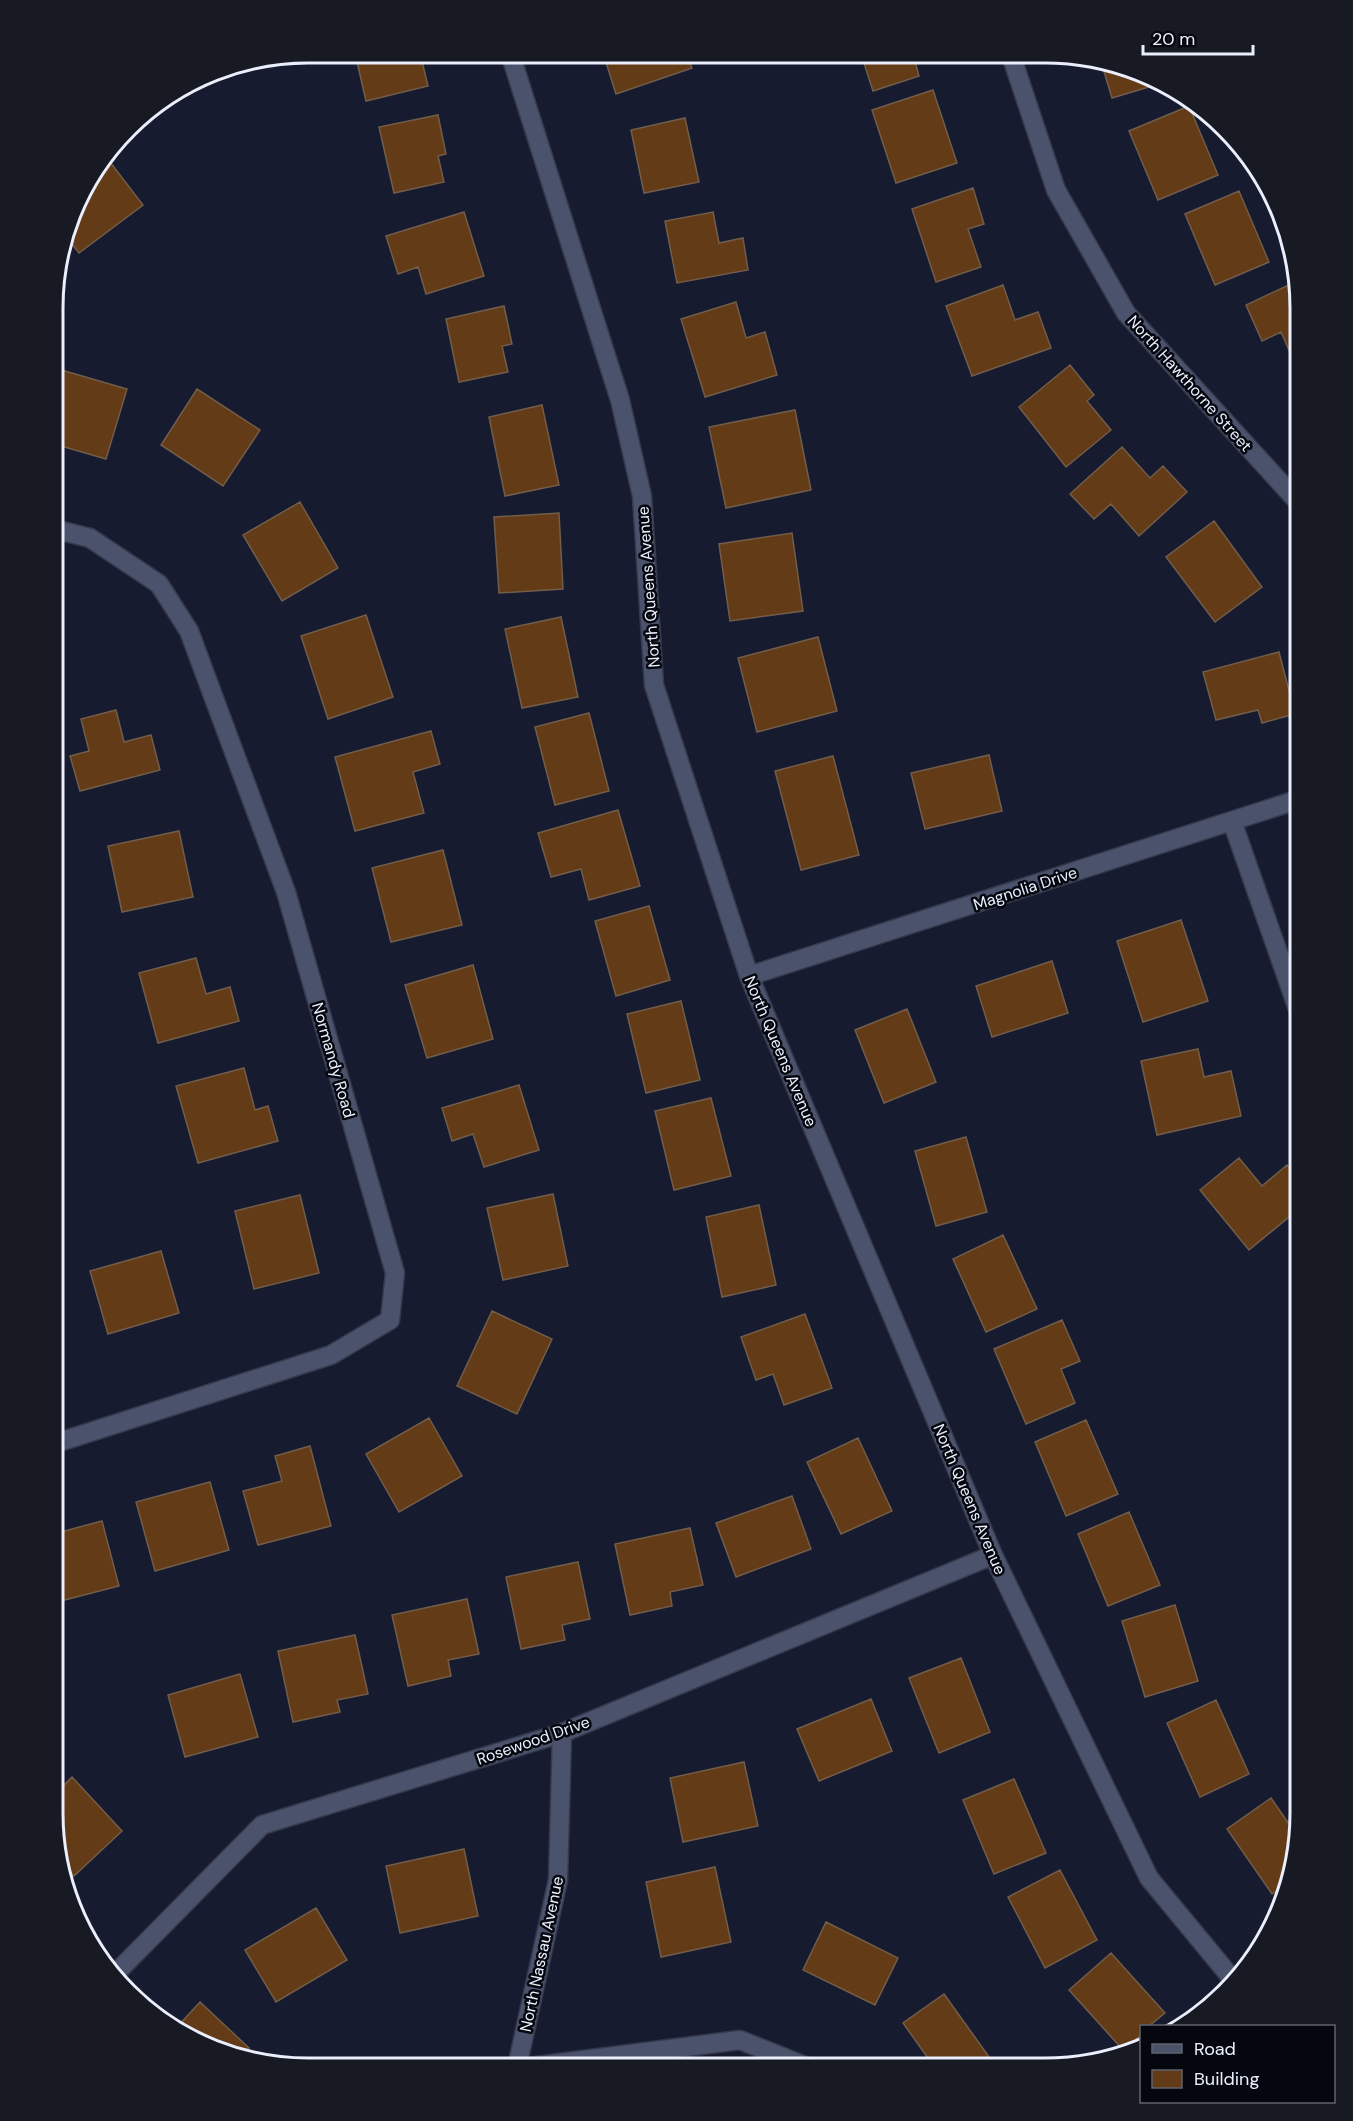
<svg xmlns="http://www.w3.org/2000/svg" width="1353" height="2121" viewBox="0 0 1353 2121" font-family="'DM Sans',sans-serif">
<rect width="100%" height="100%" fill="#161b2f"/>
<path fill="#633b16" stroke="#725d4b" stroke-width="1.5" d="M 355,53 L 420,53 L 428,86 L 366,101 Z
M 603,53 L 686,54 L 692,68 L 616,94 Z
M 861,54 L 913,54 L 919,76 L 873,91 Z
M 1109,63 L 1142,72 L 1162,83 L 1112,98 L 1102,65 Z
M 933,90 L 957,163 L 896,183 L 872,110 Z
M 1189,106 L 1218,175 L 1158,200 L 1129,131 Z
M 438,115 L 446,154 L 438,156 L 444,182 L 394,193 L 379,127 Z
M 685,118 L 699,182 L 644,193 L 631,130 Z
M 107,158 L 143,205 L 79,253 L 66,236 L 79,195 Z
M 973,188 L 984,224 L 968,229 L 981,267 L 936,282 L 912,209 Z
M 1239,191 L 1269,262 L 1215,285 L 1185,214 Z
M 464,212 L 484,276 L 426,294 L 418,267 L 398,274 L 386,236 Z
M 713,212 L 719,243 L 743,238 L 748,270 L 677,283 L 665,221 Z
M 1295,282 L 1300,308 L 1300,362 L 1295,364 L 1281,332 L 1262,341 L 1246,305 Z
M 1003,285 L 1015,320 L 1038,312 L 1051,348 L 972,376 L 946,306 Z
M 736,302 L 746,338 L 765,332 L 777,375 L 705,397 L 681,319 Z
M 504,306 L 512,344 L 502,346 L 508,372 L 459,382 L 446,319 Z
M 1070,365 L 1094,395 L 1087,401 L 1111,430 L 1066,467 L 1019,407 Z
M 58,369 L 127,389 L 106,459 L 54,444 L 55,381 Z
M 197,389 L 260,430 L 223,486 L 161,445 Z
M 542,405 L 559,485 L 505,496 L 489,417 Z
M 795,410 L 811,490 L 726,508 L 709,427 Z
M 1122,447 L 1150,478 L 1163,466 L 1187,492 L 1139,536 L 1111,504 L 1094,519 L 1070,494 Z
M 300,502 L 338,568 L 282,601 L 243,535 Z
M 559,513 L 563,589 L 499,593 L 494,517 Z
M 1214,521 L 1262,587 L 1215,622 L 1166,557 Z
M 792,533 L 803,611 L 730,621 L 719,544 Z
M 366,615 L 393,697 L 328,719 L 301,636 Z
M 561,617 L 578,697 L 522,708 L 505,629 Z
M 818,637 L 837,711 L 757,732 L 738,658 Z
M 1279,652 L 1295,714 L 1262,723 L 1258,710 L 1216,720 L 1203,672 Z
M 116,710 L 124,742 L 151,735 L 160,770 L 80,791 L 70,756 L 89,751 L 81,719 Z
M 589,713 L 609,791 L 555,805 L 535,727 Z
M 431,731 L 440,764 L 413,772 L 424,813 L 355,831 L 335,757 Z
M 989,755 L 1002,811 L 925,829 L 911,773 Z
M 833,756 L 859,855 L 801,870 L 775,771 Z
M 618,810 L 640,886 L 589,900 L 581,869 L 551,877 L 538,833 Z
M 179,831 L 193,897 L 122,912 L 108,846 Z
M 443,850 L 462,925 L 391,942 L 372,868 Z
M 649,906 L 670,980 L 616,996 L 595,921 Z
M 1181,920 L 1208,1001 L 1143,1022 L 1117,941 Z
M 196,958 L 206,994 L 230,987 L 239,1021 L 158,1043 L 139,973 Z
M 1052,961 L 1068,1013 L 992,1037 L 976,986 Z
M 473,965 L 493,1039 L 427,1058 L 405,985 Z
M 681,1001 L 700,1080 L 646,1093 L 627,1014 Z
M 907,1009 L 936,1082 L 884,1103 L 855,1030 Z
M 1198,1049 L 1204,1077 L 1231,1071 L 1241,1116 L 1157,1135 L 1141,1061 Z
M 244,1068 L 255,1110 L 268,1106 L 278,1141 L 198,1163 L 176,1086 Z
M 519,1085 L 539,1150 L 484,1167 L 473,1134 L 452,1141 L 442,1108 Z
M 711,1098 L 731,1176 L 674,1190 L 655,1111 Z
M 966,1137 L 987,1212 L 936,1226 L 915,1151 Z
M 1239,1158 L 1262,1186 L 1287,1165 L 1300,1182 L 1300,1208 L 1249,1250 L 1200,1190 Z
M 553,1194 L 568,1266 L 503,1280 L 487,1208 Z
M 300,1195 L 319,1273 L 254,1289 L 235,1211 Z
M 759,1205 L 776,1285 L 722,1297 L 706,1217 Z
M 1003,1235 L 1037,1309 L 986,1332 L 953,1259 Z
M 161,1251 L 179,1313 L 108,1334 L 90,1271 Z
M 1300,1272 L 1300,1291 L 1291,1283 Z
M 492,1311 L 552,1339 L 517,1414 L 457,1386 Z
M 805,1314 L 832,1388 L 784,1405 L 773,1374 L 756,1380 L 741,1337 Z
M 1062,1320 L 1080,1361 L 1061,1369 L 1075,1403 L 1026,1424 L 994,1349 Z
M 53,1325 L 59,1354 L 53,1355 Z
M 429,1418 L 462,1476 L 399,1512 L 366,1454 Z
M 1086,1420 L 1118,1494 L 1066,1516 L 1035,1442 Z
M 858,1438 L 892,1511 L 841,1534 L 807,1462 Z
M 310,1446 L 331,1526 L 258,1545 L 243,1491 L 282,1481 L 275,1456 Z
M 210,1482 L 229,1550 L 155,1571 L 136,1502 Z
M 792,1496 L 811,1549 L 736,1577 L 716,1523 Z
M 1129,1512 L 1160,1585 L 1108,1606 L 1078,1534 Z
M 102,1521 L 119,1586 L 53,1603 L 53,1534 Z
M 690,1528 L 703,1585 L 670,1592 L 672,1606 L 630,1615 L 615,1544 Z
M 578,1562 L 590,1619 L 562,1625 L 565,1640 L 521,1649 L 506,1577 Z
M 467,1599 L 479,1654 L 448,1660 L 451,1676 L 408,1686 L 392,1615 Z
M 1175,1605 L 1198,1681 L 1145,1697 L 1122,1621 Z
M 355,1635 L 368,1694 L 337,1700 L 340,1712 L 293,1722 L 278,1651 Z
M 961,1658 L 990,1732 L 939,1753 L 909,1678 Z
M 240,1674 L 258,1737 L 185,1757 L 168,1695 Z
M 871,1699 L 892,1751 L 819,1781 L 797,1729 Z
M 1216,1700 L 1249,1774 L 1200,1797 L 1167,1723 Z
M 744,1762 L 758,1826 L 683,1842 L 670,1778 Z
M 72,1777 L 122,1831 L 74,1876 L 62,1863 L 52,1813 L 53,1796 Z
M 1014,1779 L 1046,1853 L 994,1874 L 963,1800 Z
M 1271,1798 L 1298,1837 L 1289,1882 L 1272,1894 L 1227,1829 Z
M 464,1849 L 478,1916 L 400,1933 L 386,1866 Z
M 715,1867 L 731,1942 L 661,1957 L 646,1882 Z
M 1060,1870 L 1097,1940 L 1045,1968 L 1008,1897 Z
M 316,1908 L 347,1960 L 276,2002 L 245,1950 Z
M 826,1922 L 898,1958 L 875,2005 L 803,1970 Z
M 1111,1953 L 1165,2013 L 1149,2026 L 1142,2026 L 1142,2034 L 1123,2050 L 1069,1990 Z
M 944,1994 L 997,2068 L 935,2068 L 903,2023 Z
M 200,2002 L 249,2048 L 241,2057 L 211,2049 L 175,2029 Z"/>
<g fill="none" stroke-linecap="round" stroke-linejoin="round">
<defs>
<path id="minor" d="M 510,53 L 620,400 L 642,496 L 654,685 L 749,976 L 993,1555 L 1149,1878 L 1234,1981
M 1011,55 L 1056,190 L 1126,313 L 1300,504
M 1232,821 L 1300,1015
M 749,976 L 1300,799
M 53,1444 L 331,1355 L 390,1320 L 395,1273 L 286,892 L 189,631 L 159,584 L 90,538 L 54,529
M 113,1976 L 262,1825 L 562,1733 L 993,1555
M 517,2067 L 558,1880 L 562,1733
M 528,2067 L 740,2040 L 810,2068"/>
</defs>
<use href="#minor" stroke="#34394c" stroke-width="21"/>
<use href="#minor" stroke="#4b526b" stroke-width="18"/>
</g>
<g text-anchor="middle" stroke-width="5" stroke-linejoin="round" paint-order="stroke">
<g font-size="16" fill="#ebeffd" stroke="#05070f">
<text transform="translate(1190 383) rotate(48)" y="6">North Hawthorne Street</text>
<text transform="translate(648 587) rotate(-94)" y="6">North Queens Avenue</text>
<text transform="translate(1025 888) rotate(-18)" y="6">Magnolia Drive</text>
<text transform="translate(781 1051) rotate(67)" y="6">North Queens Avenue</text>
<text transform="translate(334 1060) rotate(74)" y="6">Normandy Road</text>
<text transform="translate(970 1499) rotate(67)" y="6">North Queens Avenue</text>
<text transform="translate(533 1740) rotate(-19)" y="6">Rosewood Drive</text>
<text transform="translate(541 1954) rotate(-78)" y="6">North Nassau Avenue</text>
</g>
</g>
<path d="M0 0H1353V2121H0ZM308 63H1045A245 245 0 0 1 1290 308V1813A245 245 0 0 1 1045 2058H308A245 245 0 0 1 63 1813V308A245 245 0 0 1 308 63Z" fill="#171a22" fill-rule="evenodd"/>
<path fill="none" stroke="#ebeffd" stroke-width="3" d="M308 63H1045A245 245 0 0 1 1290 308V1813A245 245 0 0 1 1045 2058H308A245 245 0 0 1 63 1813V308A245 245 0 0 1 308 63Z"/>
<rect x="1140" y="2025" width="195" height="78" fill="#05070f" stroke="#61646e" stroke-width="1.5"/>
<rect x="1152" y="2044" width="30" height="9" fill="#4b526b" stroke="#61646e" stroke-width="1.5"/>
<text x="1194" y="2055" font-size="18" fill="#ebeffd">Road</text>
<rect x="1152" y="2070" width="30" height="18" fill="#633b16" stroke="#61646e" stroke-width="1.5"/>
<text x="1194" y="2085" font-size="18" fill="#ebeffd">Building</text>
<path d="M1143 45v9h110v-9" fill="none" stroke="#ebeffd" stroke-width="3"/>
<text x="1152" y="45" font-size="18" fill="#ebeffd" stroke="#05070f" stroke-width="4.5" paint-order="stroke">20 m</text>
</svg>
